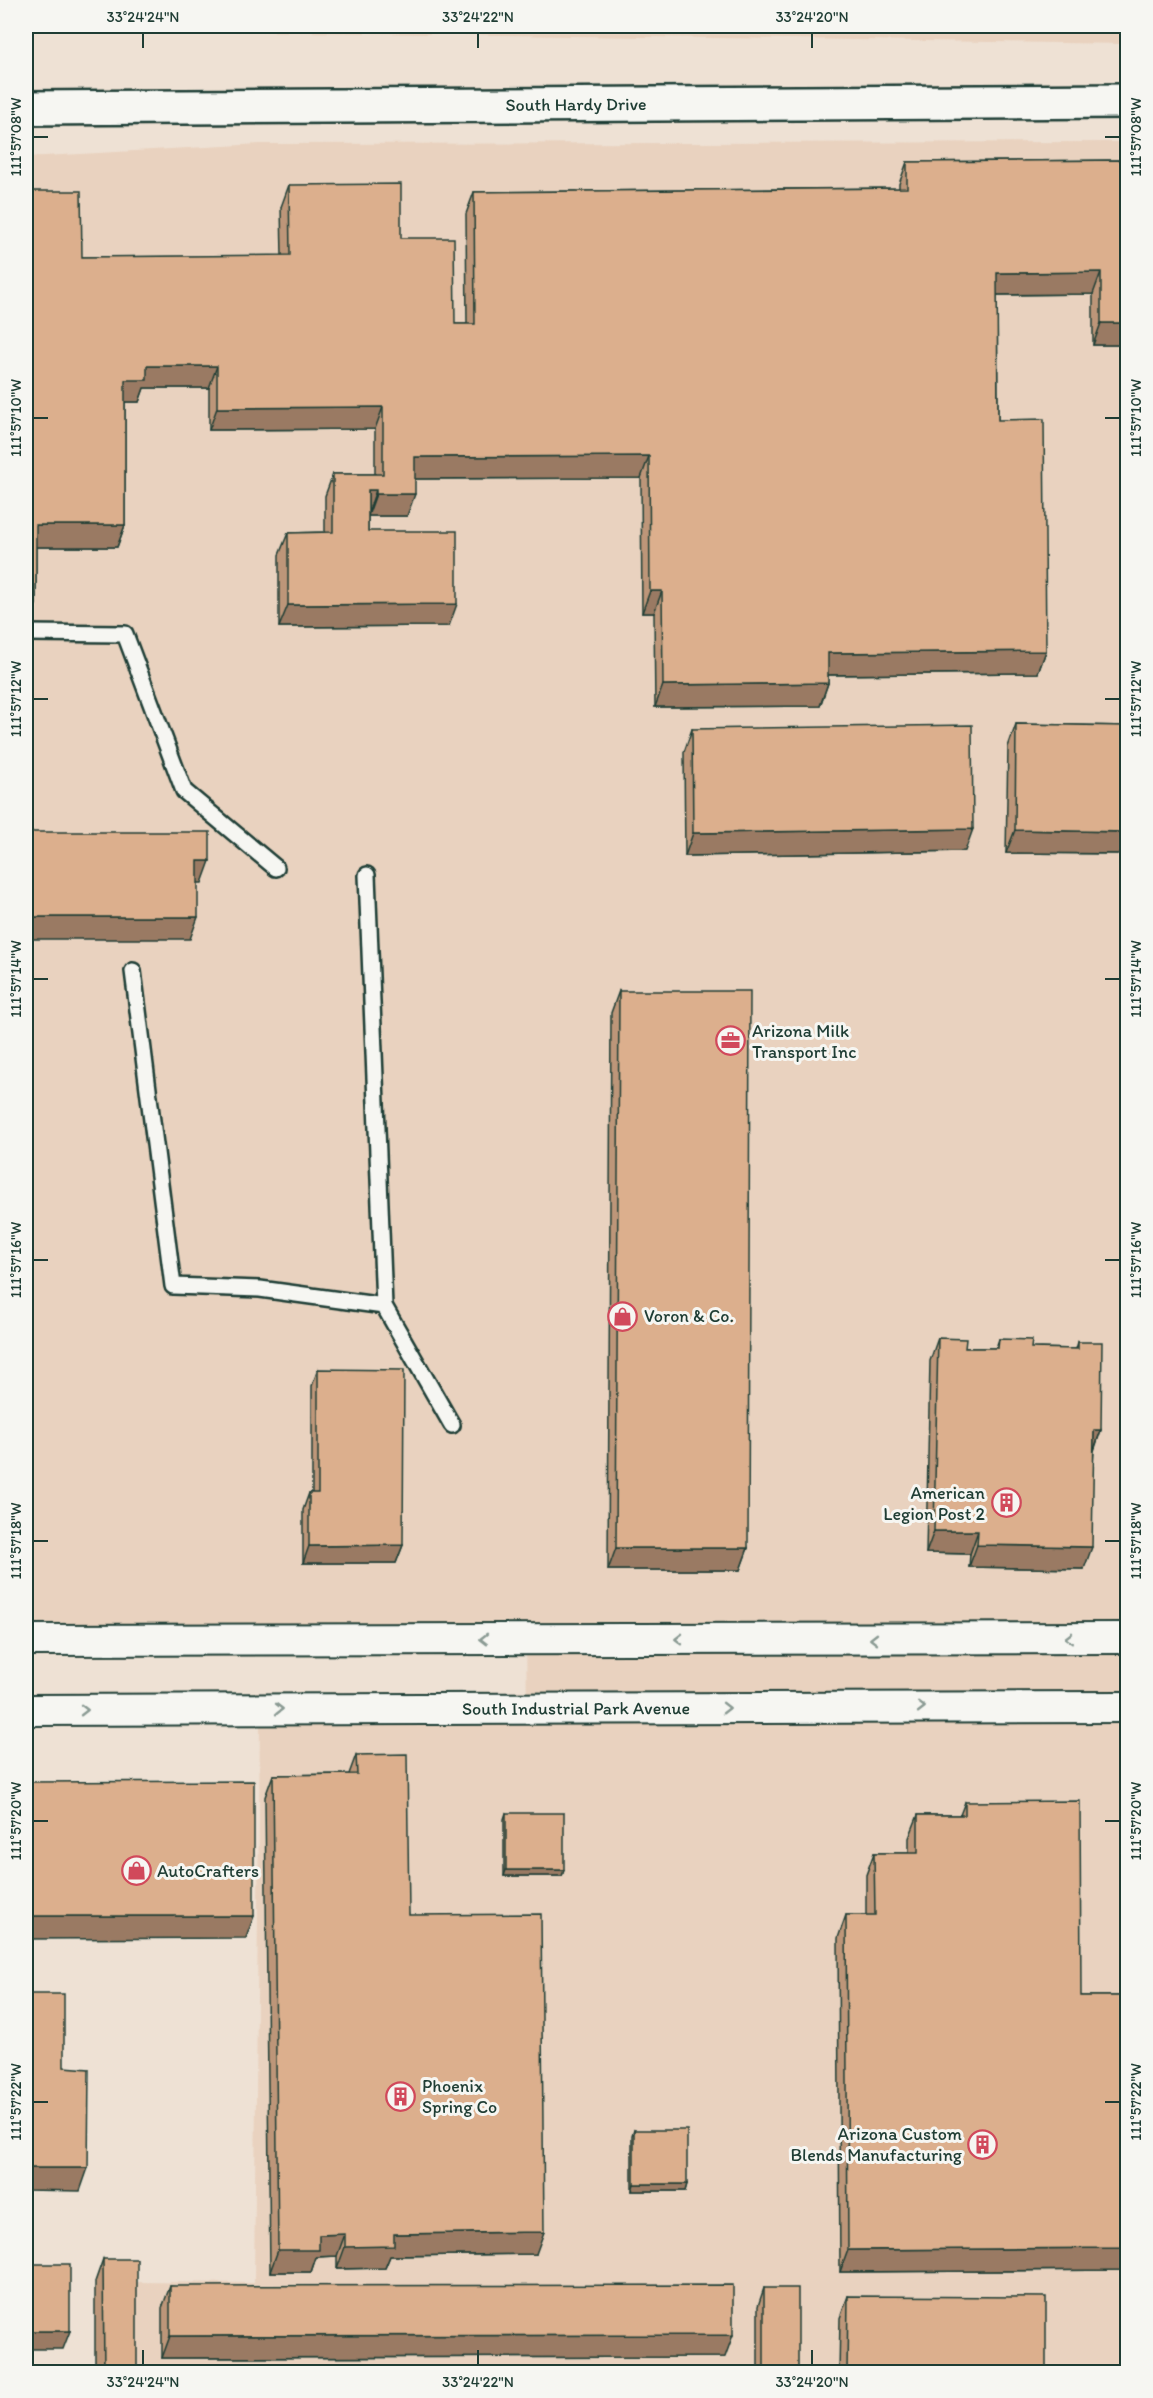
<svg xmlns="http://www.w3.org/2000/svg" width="1153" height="2398" viewBox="0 0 1153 2398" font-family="Itim,sans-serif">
<rect width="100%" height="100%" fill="#eee1d4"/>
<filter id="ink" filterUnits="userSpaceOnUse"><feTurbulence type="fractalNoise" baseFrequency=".0167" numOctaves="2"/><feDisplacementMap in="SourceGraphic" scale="12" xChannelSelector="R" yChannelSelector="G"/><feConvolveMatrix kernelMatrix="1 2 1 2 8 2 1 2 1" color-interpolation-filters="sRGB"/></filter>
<g filter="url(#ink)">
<path fill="#e9d2bf" d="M 26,26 L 1127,26 L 1128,44 L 26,28 Z
M 1127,142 L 1127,2372 L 129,2372 L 129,2282 L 254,2283 L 260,1723 L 527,1722 L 526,1623 L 26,1623 L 26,157 L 260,144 Z"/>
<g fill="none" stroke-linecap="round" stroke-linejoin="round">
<defs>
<path id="service" d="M 26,633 L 125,634 L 184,791 L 276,868
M 367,875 L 384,1306 L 452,1425
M 133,971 L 173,1286 L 260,1289 L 384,1306"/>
<g id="minor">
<path d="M 26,1640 L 1128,1638"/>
<path id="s1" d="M 26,1710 L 1128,1707"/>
</g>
<g id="tertiary">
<path id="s2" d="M 26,108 L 1128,101"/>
</g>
</defs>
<use href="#service" stroke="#1f3d34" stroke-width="20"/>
<use href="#minor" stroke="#1f3d34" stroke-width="34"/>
<use href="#tertiary" stroke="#1f3d34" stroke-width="38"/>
<use href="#service" stroke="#f6f6f2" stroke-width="15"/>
<use href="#minor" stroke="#f6f6f2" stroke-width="30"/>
<use href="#tertiary" stroke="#f6f6f2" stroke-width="33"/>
</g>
<path fill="#bd9679" stroke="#1f3d34" stroke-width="1.5" d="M 1128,160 L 1128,345 L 1093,345 L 1093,294 L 997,295 L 998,420 L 1046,651 L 1038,673 L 828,675 L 828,683 L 820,706 L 655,707 L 654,613 L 642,613 L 641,478 L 415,479 L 407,516 L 368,516 L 368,531 L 449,626 L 279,627 L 279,555 L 288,533 L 325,532 L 325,496 L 333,474 L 375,474 L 375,429 L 209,430 L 209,388 L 144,388 L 139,402 L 125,402 L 125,525 L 117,547 L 36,547 L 36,604 L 28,626 L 26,626 L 26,191 L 82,257 L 282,256 L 281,207 L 289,185 L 401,238 L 455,324 L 467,324 L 466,214 L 474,192 L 899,188 L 899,184 L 907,162 Z
M 1016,724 L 1128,726 L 1128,854 L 1006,853 L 1008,747 Z
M 692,729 L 965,851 L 685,856 L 684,752 Z
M 619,991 L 748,1548 L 740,1570 L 608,1570 L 611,1013 Z
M 938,1338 L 965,1348 L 996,1348 L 999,1339 L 1031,1348 L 1076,1349 L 1078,1342 L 1101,1430 L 1094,1451 L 1084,1569 L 969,1567 L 970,1554 L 926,1553 L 930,1361 Z
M 318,1369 L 403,1545 L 396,1563 L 303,1563 L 303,1510 L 309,1493 L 312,1493 L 312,1386 Z
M 356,1755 L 409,1915 L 536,2254 L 390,2256 L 385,2268 L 337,2269 L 337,2256 L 316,2257 L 311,2272 L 270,2272 L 265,1797 L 273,1775 L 349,1774 Z
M 965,1802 L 1081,1996 L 1128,1996 L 1128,2270 L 840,2272 L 838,1938 L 846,1915 L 866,1915 L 866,1875 L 874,1853 L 909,1853 L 909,1838 L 918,1815 L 960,1815 Z
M 506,1813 L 564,1870 L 562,1876 L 504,1876 L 504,1819 Z
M 634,2130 L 687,2184 L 685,2191 L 632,2191 L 632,2136 Z
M 103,2259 L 137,2373 L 95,2373 L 95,2282 Z
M 170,2286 L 725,2357 L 162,2358 L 162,2308 Z
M 764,2288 L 798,2373 L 758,2373 L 758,2306 Z
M 848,2296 L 1046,2373 L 839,2373 L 840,2318 Z"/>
<path fill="#9a7a63" stroke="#1f3d34" stroke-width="1.5" d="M 1101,272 L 1093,294 L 989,295 L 997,273 Z
M 1101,323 L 1128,323 L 1128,345 L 1093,345 Z
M 147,366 L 217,366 L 209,388 L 144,388 L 139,402 L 117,402 L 125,380 Z
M 383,407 L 375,429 L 209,430 L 217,408 Z
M 649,456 L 641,478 L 407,479 L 415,457 Z
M 368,490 L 376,490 L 368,513 Z
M 376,494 L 415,494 L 407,516 L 368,516 Z
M 36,525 L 125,525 L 117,547 L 28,547 Z
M 650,591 L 662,591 L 654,613 L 642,613 Z
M 26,604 L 36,604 L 28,626 L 26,626 Z
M 457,604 L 449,626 L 279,627 L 288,605 Z
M 1046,651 L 1038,673 L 820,675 L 828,653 Z
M 828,683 L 820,706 L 655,707 L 663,685 Z
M 973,829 L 965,851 L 685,856 L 693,833 Z
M 1015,830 L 1128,832 L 1128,854 L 1006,853 Z
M 198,861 L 210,861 L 202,883 L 190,883 Z
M 26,917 L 198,917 L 190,939 L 26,939 Z
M 1094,1430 L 1101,1430 L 1093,1452 Z
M 934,1531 L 978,1531 L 970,1554 L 926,1553 Z
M 403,1545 L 396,1563 L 303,1563 L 309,1546 Z
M 977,1545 L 1092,1547 L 1084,1569 L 969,1567 Z
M 616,1548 L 748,1548 L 740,1570 L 608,1570 Z
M 506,1870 L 564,1870 L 562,1876 L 504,1876 Z
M 26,1916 L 254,1916 L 246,1938 L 26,1939 Z
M 26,2168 L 88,2168 L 80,2191 L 26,2190 Z
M 634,2184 L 687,2184 L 685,2191 L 632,2191 Z
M 544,2232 L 536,2254 L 390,2256 L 385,2268 L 337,2269 L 345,2247 L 394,2234 Z
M 345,2234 L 337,2256 L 316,2257 L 311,2272 L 270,2272 L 278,2250 L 319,2235 Z
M 1128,2248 L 1128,2270 L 840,2272 L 848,2250 Z
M 26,2331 L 70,2331 L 63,2349 L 26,2349 Z
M 733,2335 L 725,2357 L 162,2358 L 170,2336 Z"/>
<path fill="#dcaf8d" stroke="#1f3d34" stroke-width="1.5" d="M 1128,160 L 1128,323 L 1101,323 L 1101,272 L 997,273 L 998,420 L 1044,419 L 1046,651 L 828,653 L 828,683 L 663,685 L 662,591 L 650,591 L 649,456 L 415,457 L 415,494 L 376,494 L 376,490 L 368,490 L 368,531 L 457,531 L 457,604 L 288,605 L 288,533 L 333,532 L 333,474 L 383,474 L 383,407 L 217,408 L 217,366 L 147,366 L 147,380 L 125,380 L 125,525 L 36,525 L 36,604 L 26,604 L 26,191 L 81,191 L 82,257 L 290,255 L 289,185 L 401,184 L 401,238 L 454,238 L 455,324 L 475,324 L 474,192 L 907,188 L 907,162 Z
M 1016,724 L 1128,726 L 1128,832 L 1015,830 Z
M 972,725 L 973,829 L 693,833 L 692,729 Z
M 26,832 L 210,832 L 210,861 L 198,861 L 198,917 L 26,917 Z
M 619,991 L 750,991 L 748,1548 L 616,1548 Z
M 938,1338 L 966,1339 L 965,1348 L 998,1348 L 999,1339 L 1032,1340 L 1031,1348 L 1078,1349 L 1078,1342 L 1102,1342 L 1101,1430 L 1094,1430 L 1092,1547 L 977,1545 L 978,1531 L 934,1531 Z
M 318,1369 L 404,1370 L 403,1545 L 309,1546 L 309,1493 L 318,1493 Z
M 407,1754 L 409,1915 L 541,1914 L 544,2232 L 394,2234 L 394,2246 L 345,2247 L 345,2234 L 319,2235 L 319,2250 L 278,2250 L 273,1775 L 357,1774 L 356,1755 Z
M 254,1781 L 254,1916 L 26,1916 L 26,1782 Z
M 1080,1801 L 1081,1996 L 1128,1996 L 1128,2248 L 848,2250 L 846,1915 L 875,1915 L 874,1853 L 918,1853 L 918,1815 L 965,1815 L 965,1802 Z
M 506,1813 L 564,1813 L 564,1870 L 506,1870 Z
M 26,1994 L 64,1994 L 64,2067 L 89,2069 L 88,2168 L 26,2168 Z
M 634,2130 L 687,2130 L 687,2184 L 634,2184 Z
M 103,2259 L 137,2259 L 137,2373 L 104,2373 Z
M 26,2264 L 70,2264 L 70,2331 L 26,2331 Z
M 733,2285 L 733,2335 L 170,2336 L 170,2286 Z
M 764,2288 L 798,2288 L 798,2373 L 764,2373 Z
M 848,2296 L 1046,2297 L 1046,2373 L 847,2373 Z"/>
<defs><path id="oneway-chevron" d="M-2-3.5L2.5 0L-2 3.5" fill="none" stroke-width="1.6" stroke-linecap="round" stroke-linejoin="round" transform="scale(1.5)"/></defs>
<g stroke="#8a9a93">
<use href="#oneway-chevron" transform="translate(1069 1638) rotate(180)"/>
<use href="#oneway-chevron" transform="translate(484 1639) rotate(180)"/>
<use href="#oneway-chevron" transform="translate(679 1639) rotate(180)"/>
<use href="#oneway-chevron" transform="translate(874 1639) rotate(180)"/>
<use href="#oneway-chevron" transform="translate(921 1707)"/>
<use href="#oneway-chevron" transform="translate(726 1708)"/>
<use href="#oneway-chevron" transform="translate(279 1709)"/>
<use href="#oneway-chevron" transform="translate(84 1710)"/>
</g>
</g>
<path fill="none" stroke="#1f3d34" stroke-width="2" d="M 143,33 L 143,48M 478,33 L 478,48M 812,33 L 812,48M 33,137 L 48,137M 1105,137 L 1120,137M 33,418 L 48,418M 1105,418 L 1120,418M 33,699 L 48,699M 1105,699 L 1120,699M 33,979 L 48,979M 1105,979 L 1120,979M 33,1260 L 48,1260M 1105,1260 L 1120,1260M 33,1541 L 48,1541M 1105,1541 L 1120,1541M 33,1821 L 48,1821M 1105,1821 L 1120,1821M 33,2102 L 48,2102M 1105,2102 L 1120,2102M 143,2350 L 143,2365M 478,2350 L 478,2365M 812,2350 L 812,2365"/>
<defs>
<symbol id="office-ring" viewBox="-11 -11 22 22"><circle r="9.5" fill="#f6f6f2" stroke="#d1495b" stroke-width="1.5"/><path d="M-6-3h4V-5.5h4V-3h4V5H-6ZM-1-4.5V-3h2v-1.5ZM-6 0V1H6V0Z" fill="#d1495b"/></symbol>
<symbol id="shop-ring" viewBox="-11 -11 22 22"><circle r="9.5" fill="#f6f6f2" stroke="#d1495b" stroke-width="1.5"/><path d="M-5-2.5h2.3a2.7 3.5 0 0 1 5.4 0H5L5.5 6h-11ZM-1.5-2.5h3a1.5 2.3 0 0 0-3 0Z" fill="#d1495b"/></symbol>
<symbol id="building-ring" viewBox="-11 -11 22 22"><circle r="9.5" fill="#f6f6f2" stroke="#d1495b" stroke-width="1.5"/><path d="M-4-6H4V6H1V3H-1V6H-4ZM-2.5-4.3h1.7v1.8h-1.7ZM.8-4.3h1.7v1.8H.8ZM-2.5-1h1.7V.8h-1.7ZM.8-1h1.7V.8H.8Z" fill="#d1495b"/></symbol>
</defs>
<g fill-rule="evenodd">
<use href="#office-ring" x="714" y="1024" width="33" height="33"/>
<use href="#shop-ring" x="606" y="1300" width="33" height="33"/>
<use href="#building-ring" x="990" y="1486" width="33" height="33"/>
<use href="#shop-ring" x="120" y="1854" width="33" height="33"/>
<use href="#building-ring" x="384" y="2080" width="33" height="33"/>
<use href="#building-ring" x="966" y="2128" width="33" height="33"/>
</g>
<g text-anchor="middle" stroke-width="6" stroke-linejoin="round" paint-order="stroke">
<g font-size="18" fill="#1f3d34" stroke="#f6f6f2">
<text dy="6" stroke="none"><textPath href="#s2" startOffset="550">South Hardy Drive</textPath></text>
<text dy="6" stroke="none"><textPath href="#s1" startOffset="550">South Industrial Park Avenue</textPath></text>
</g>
<g font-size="18" fill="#1f3d34" stroke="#f6f6f2" text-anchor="start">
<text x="752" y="1037">Arizona Milk<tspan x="752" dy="21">Transport Inc</tspan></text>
<text x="644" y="1322">Voron &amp; Co.</text>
<text x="985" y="1499" text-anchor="end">American<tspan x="985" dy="21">Legion Post 2</tspan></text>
<text x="157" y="1877">AutoCrafters</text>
<text x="422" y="2092">Phoenix<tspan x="422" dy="21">Spring Co</tspan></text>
<text x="962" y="2140" text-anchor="end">Arizona Custom<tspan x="962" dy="21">Blends Manufacturing</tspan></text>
</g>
</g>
<rect width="1153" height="2398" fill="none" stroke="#f6f6f2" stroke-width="66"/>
<rect x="33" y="33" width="1087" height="2332" fill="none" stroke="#1f3d34" stroke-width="2"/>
<g font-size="15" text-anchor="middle" fill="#1f3d34">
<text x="143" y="22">33°24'24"N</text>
<text x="478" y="22">33°24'22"N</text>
<text x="812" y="22">33°24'20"N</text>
<text transform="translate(1136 137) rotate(-90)" y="5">111°57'08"W</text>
<text transform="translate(16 137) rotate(-90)" y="5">111°57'08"W</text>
<text transform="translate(1136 418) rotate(-90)" y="5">111°57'10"W</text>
<text transform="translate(16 418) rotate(-90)" y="5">111°57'10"W</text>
<text transform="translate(1136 699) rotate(-90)" y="5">111°57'12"W</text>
<text transform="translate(16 699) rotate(-90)" y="5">111°57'12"W</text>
<text transform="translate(1136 979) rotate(-90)" y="5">111°57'14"W</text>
<text transform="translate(16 979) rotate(-90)" y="5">111°57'14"W</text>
<text transform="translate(1136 1260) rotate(-90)" y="5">111°57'16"W</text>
<text transform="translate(16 1260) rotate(-90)" y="5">111°57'16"W</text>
<text transform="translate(1136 1541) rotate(-90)" y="5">111°57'18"W</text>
<text transform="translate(16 1541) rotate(-90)" y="5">111°57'18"W</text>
<text transform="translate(16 1821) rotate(-90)" y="5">111°57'20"W</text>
<text transform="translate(1136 1821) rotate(-90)" y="5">111°57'20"W</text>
<text transform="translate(16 2102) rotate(-90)" y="5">111°57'22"W</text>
<text transform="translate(1136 2102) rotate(-90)" y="5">111°57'22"W</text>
<text x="143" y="2387">33°24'24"N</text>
<text x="478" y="2387">33°24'22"N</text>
<text x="812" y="2387">33°24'20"N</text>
</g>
</svg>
